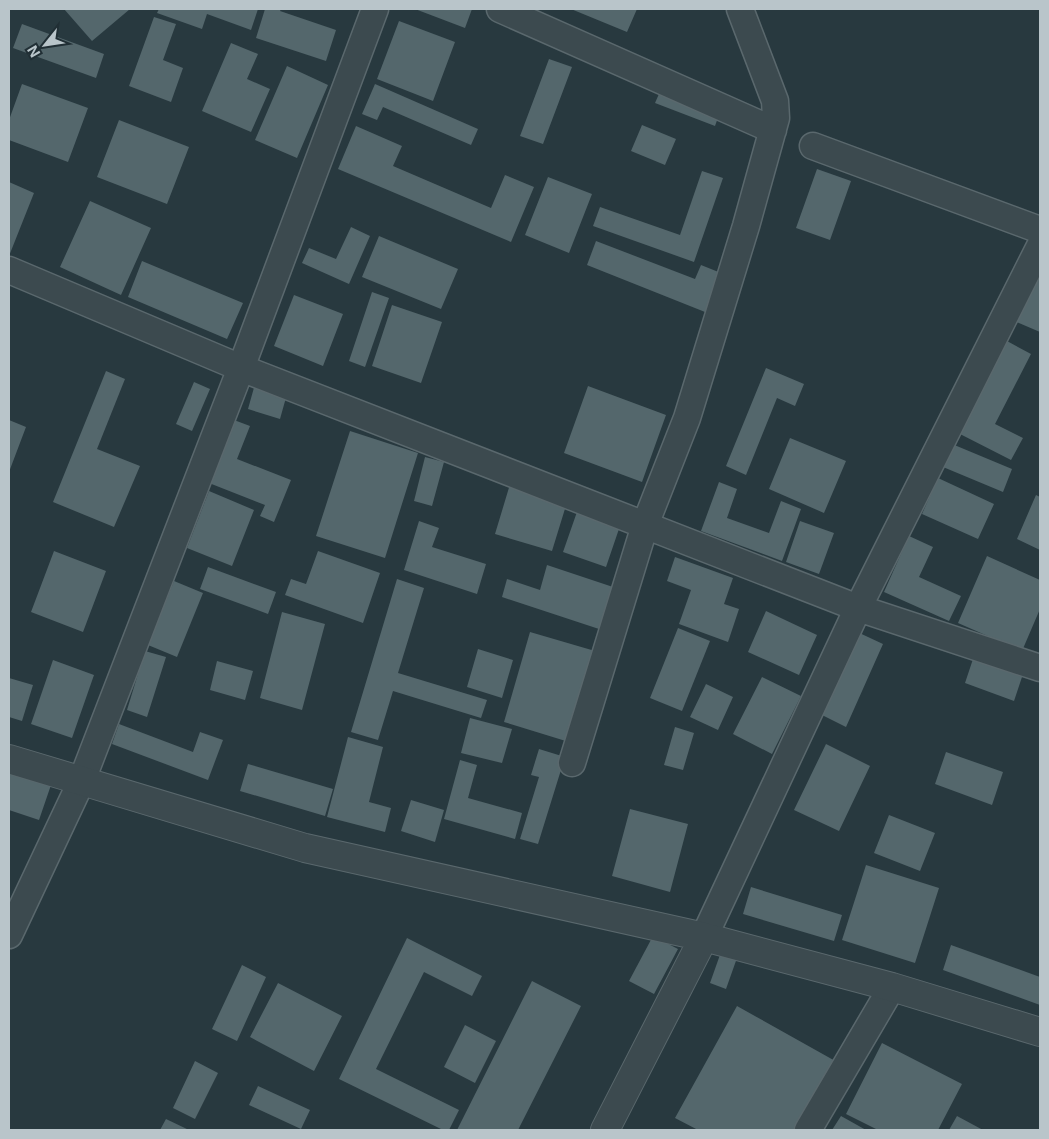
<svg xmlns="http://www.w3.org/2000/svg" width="1049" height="1139" viewBox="0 0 1049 1139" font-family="Inter,sans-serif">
<rect width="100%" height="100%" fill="#28393f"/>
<path fill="#54676c" d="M 64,9 L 130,9 L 92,41 Z
M 159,9 L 258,9 L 251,30 L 207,14 L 202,29 L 157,13 Z
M 265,9 L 281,9 L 280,11 L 336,30 L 326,61 L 256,38 Z
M 415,9 L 472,9 L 465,28 Z
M 571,9 L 637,9 L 627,32 Z
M 154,17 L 176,24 L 163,60 L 183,68 L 171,102 L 129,86 Z
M 399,21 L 455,42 L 433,101 L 377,79 Z
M 22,24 L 104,54 L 96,78 L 13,48 Z
M 231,43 L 258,54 L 247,79 L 270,89 L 251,132 L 202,111 Z
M 549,59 L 572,67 L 543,144 L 520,136 Z
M 287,66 L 328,85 L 297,158 L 255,140 Z
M 22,84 L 88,108 L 68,162 L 9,140 L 9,120 Z
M 375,84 L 478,129 L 471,145 L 383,107 L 377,120 L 362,114 Z
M 662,87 L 721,109 L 715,126 L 655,103 Z
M 119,120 L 189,147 L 167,204 L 97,177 Z
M 642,125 L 676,139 L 665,165 L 631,151 Z
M 356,126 L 402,146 L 393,166 L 491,208 L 505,175 L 534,187 L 511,242 L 338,169 Z
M 817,169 L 851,181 L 830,240 L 796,228 Z
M 702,171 L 723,178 L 694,262 L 593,226 L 600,207 L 680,235 Z
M 548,177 L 592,194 L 569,253 L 525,235 Z
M 9,182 L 34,193 L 9,256 Z
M 90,201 L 151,228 L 121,295 L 60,267 Z
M 351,227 L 370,236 L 349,284 L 302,263 L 309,248 L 336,259 Z
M 379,236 L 458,269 L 441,309 L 362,277 Z
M 596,241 L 695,279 L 701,265 L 721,273 L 705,312 L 587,265 Z
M 142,261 L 243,303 L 227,339 L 128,297 Z
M 1040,261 L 1040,332 L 1014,321 Z
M 372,292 L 389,298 L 365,367 L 349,361 Z
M 294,295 L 343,314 L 323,366 L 274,346 Z
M 392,305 L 442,322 L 421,383 L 372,366 Z
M 1007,341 L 1031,354 L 995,424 L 1023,438 L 1011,460 L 960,434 Z
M 766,368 L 804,384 L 795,406 L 777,398 L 746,475 L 726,466 Z
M 106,371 L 125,379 L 97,449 L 140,466 L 114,527 L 53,502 Z
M 194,382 L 210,389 L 192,431 L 176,424 Z
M 255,384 L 287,394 L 280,419 L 248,409 Z
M 588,386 L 666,415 L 642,482 L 564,453 Z
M 9,420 L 26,427 L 9,472 Z
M 234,420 L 250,426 L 237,459 L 291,480 L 274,522 L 260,516 L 265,505 L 209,483 Z
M 350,431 L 418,453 L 385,558 L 316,536 Z
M 790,438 L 846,461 L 824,513 L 769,489 Z
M 952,444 L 1012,469 L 1003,492 L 943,467 Z
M 425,457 L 444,462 L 432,506 L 414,501 Z
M 938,478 L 994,504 L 978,539 L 922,514 Z
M 511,481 L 568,499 L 552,551 L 495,534 Z
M 719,482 L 737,489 L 727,518 L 769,533 L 781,501 L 801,509 L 782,561 L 701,531 Z
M 209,491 L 254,510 L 232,566 L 187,548 Z
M 1036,495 L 1040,497 L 1040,550 L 1017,539 Z
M 578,509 L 621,523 L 606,567 L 563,552 Z
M 419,521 L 439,528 L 432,547 L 486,564 L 477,594 L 404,570 Z
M 800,521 L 834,533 L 819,574 L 786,562 Z
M 909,536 L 933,547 L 919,577 L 961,596 L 949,621 L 884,592 Z
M 54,551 L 106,571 L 83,632 L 31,612 Z
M 318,551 L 380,573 L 363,623 L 285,595 L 291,579 L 306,584 Z
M 987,556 L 1040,580 L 1040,609 L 1022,651 L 958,623 Z
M 675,557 L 733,578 L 724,604 L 739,609 L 728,642 L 679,624 L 691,590 L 667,581 Z
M 547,565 L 613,587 L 599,629 L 502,597 L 507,579 L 540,590 Z
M 208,567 L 276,592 L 268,614 L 200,589 Z
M 397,579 L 424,588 L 398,673 L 487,700 L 481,718 L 393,691 L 378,740 L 351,732 Z
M 174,581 L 203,593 L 177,657 L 148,645 Z
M 766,611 L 817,635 L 799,675 L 748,652 Z
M 282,612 L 325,624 L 302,710 L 260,698 Z
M 678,628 L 710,641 L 682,711 L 650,698 Z
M 853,630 L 883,644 L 846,727 L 816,712 Z
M 530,632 L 595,651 L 569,742 L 504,722 Z
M 478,649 L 513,660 L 502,698 L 467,687 Z
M 145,651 L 166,657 L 147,717 L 127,710 Z
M 974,656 L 1023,674 L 1014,701 L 965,683 Z
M 53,660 L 94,675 L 72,738 L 31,724 Z
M 217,661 L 253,671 L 245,700 L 210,690 Z
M 762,677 L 801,696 L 772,754 L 733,734 Z
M 9,678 L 33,685 L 22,721 L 9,717 Z
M 706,684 L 733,697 L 718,730 L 690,717 Z
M 470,718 L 512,729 L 502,763 L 461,753 Z
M 119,724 L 193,752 L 200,732 L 223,740 L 208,780 L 112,744 Z
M 675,727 L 694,733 L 683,770 L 664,765 Z
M 348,737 L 383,747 L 369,802 L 391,808 L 385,832 L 327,817 Z
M 826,744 L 870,766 L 839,831 L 794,810 Z
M 539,749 L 565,757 L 538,844 L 520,839 L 539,777 L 531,775 Z
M 946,752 L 1003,772 L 992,805 L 935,784 Z
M 460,760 L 477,765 L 468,798 L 522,813 L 515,839 L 444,819 Z
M 248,764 L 333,789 L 325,816 L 240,791 Z
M 9,771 L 51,785 L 39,820 L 9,810 Z
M 411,800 L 444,810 L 435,842 L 401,831 Z
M 630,809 L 688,824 L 670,892 L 612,876 Z
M 889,815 L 935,833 L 920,871 L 874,853 Z
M 866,865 L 939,888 L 915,963 L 842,940 Z
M 751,887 L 842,915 L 834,941 L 743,914 Z
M 653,936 L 678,949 L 654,994 L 629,981 Z
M 407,938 L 482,976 L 472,996 L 424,972 L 376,1069 L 459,1110 L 449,1130 L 443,1130 L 339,1079 Z
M 951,945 L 1040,977 L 1040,1005 L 943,970 Z
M 721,952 L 737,958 L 726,989 L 710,983 Z
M 242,965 L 266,977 L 237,1041 L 212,1029 Z
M 532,981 L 581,1006 L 518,1130 L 457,1130 Z
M 278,983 L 342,1016 L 314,1071 L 250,1037 Z
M 737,1006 L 837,1062 L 799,1130 L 698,1130 L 675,1118 Z
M 465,1025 L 496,1041 L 475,1083 L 444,1067 Z
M 882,1043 L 962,1084 L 938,1130 L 878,1130 L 846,1114 Z
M 195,1061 L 218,1073 L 195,1119 L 173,1108 Z
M 258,1086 L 310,1110 L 301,1129 L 249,1105 Z
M 841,1116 L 866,1130 L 832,1130 Z
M 957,1116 L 983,1130 L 949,1130 Z
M 166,1119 L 189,1130 L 160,1130 Z"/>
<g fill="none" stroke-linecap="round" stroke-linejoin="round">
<defs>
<path id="minor" d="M 500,9 L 773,130
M 813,146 L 1040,230
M 9,270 L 241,368 L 858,608 L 1040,668
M 572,763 L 645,525 L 687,418 L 746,226 L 776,118 L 775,101 L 740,9
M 9,935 L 82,780 L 241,368 L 375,9
M 704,937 L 858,608 L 1040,246
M 808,1130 L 892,987"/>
<path id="tertiary" d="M 9,759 L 305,848 L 704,937 L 892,987 L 1040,1032
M 605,1130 L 704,937"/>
</defs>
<use href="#minor" stroke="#5a686d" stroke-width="29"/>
<use href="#tertiary" stroke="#5a686d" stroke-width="30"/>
<use href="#minor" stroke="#3c4a4f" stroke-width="26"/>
<use href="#tertiary" stroke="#3c4a4f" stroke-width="28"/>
</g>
<rect width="1049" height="1139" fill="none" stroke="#b9c5ca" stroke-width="20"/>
<g transform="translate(45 45) rotate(240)" stroke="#212f35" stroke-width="4" paint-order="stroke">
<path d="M0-4L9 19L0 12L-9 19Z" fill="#b9c5ca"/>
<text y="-8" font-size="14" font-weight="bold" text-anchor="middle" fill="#b9c5ca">N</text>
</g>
</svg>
